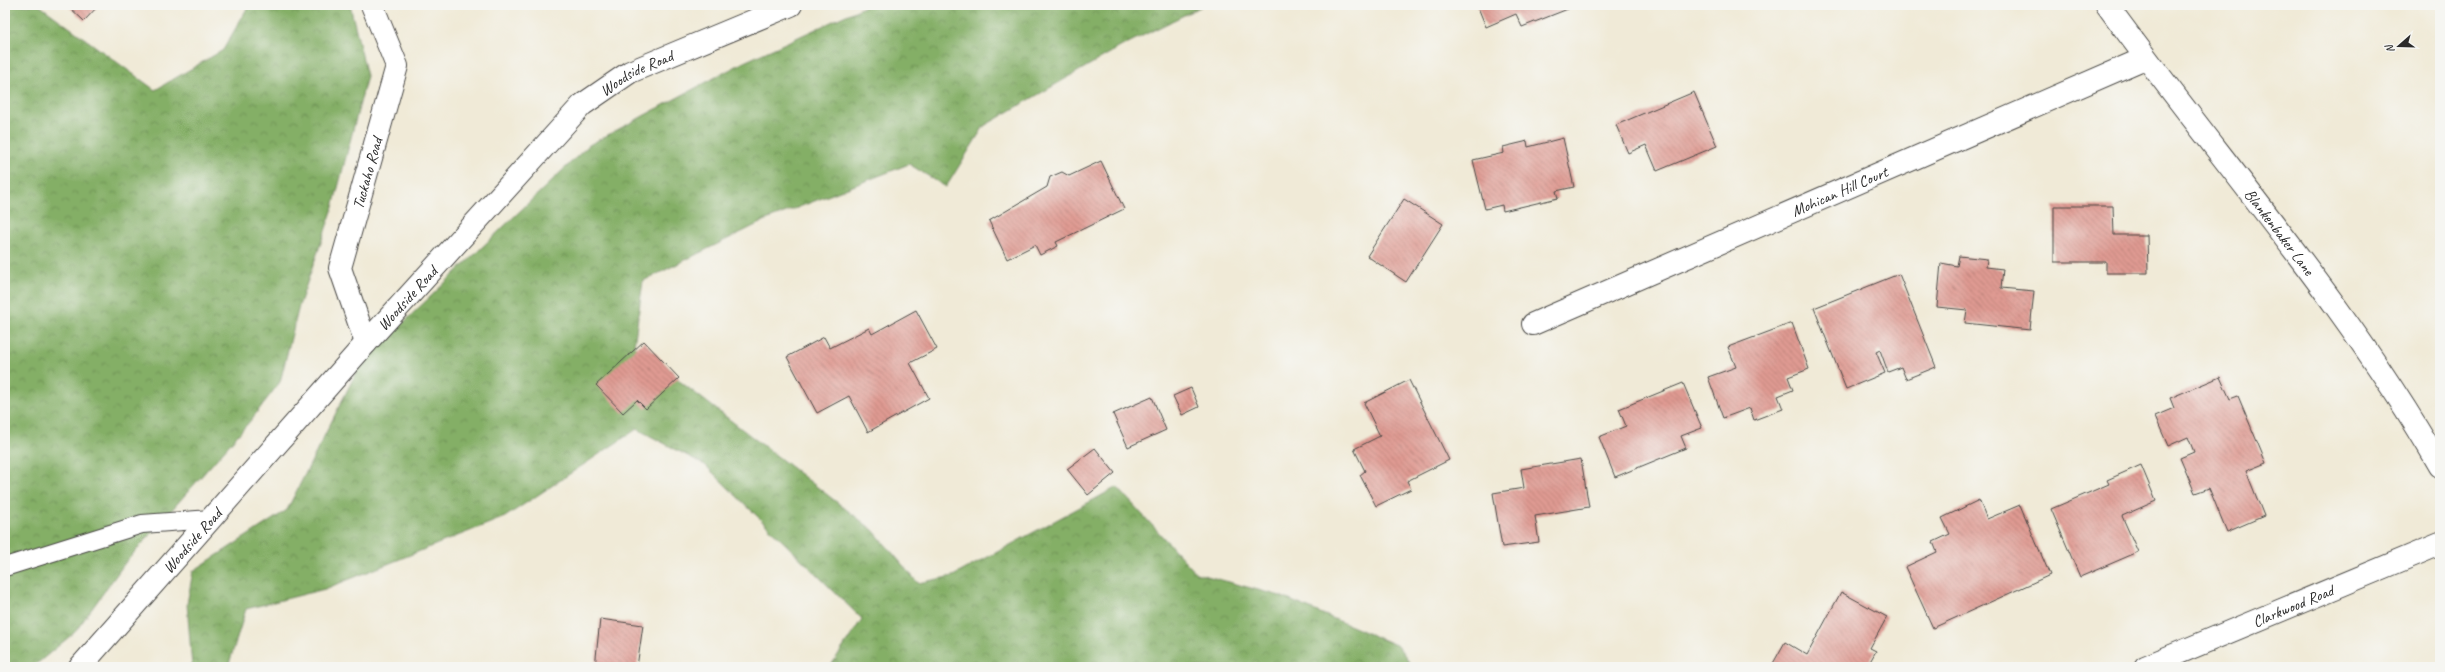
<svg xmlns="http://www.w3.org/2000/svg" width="2445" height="672" viewBox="0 0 2445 672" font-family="Caveat,sans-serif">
<defs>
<pattern id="forest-crowns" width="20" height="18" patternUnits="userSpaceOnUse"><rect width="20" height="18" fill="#84af66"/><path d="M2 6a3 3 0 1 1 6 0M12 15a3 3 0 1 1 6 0" fill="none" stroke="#6c8f54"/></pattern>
<pattern id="building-back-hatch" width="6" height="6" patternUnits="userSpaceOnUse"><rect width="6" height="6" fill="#df9a92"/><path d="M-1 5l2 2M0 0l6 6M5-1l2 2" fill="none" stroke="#b57e77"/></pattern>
</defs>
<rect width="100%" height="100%" fill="#f6f6f2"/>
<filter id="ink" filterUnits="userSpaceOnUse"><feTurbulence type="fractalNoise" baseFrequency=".025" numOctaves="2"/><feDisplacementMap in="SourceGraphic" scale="8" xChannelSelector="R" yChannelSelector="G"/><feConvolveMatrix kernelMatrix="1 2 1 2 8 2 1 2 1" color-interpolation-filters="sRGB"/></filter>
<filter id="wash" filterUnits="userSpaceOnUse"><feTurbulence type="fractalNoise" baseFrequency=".012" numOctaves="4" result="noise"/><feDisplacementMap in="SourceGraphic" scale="16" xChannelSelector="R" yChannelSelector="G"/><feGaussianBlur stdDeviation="0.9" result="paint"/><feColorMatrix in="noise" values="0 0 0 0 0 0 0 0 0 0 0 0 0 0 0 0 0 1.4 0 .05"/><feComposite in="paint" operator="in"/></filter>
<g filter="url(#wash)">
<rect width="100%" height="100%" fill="#f0ead7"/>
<path fill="url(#forest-crowns)" stroke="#586d48" d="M 11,5 L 39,5 L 155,90 L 223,50 L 249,5 L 350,5 L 367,76 L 332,211 L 299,306 L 280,382 L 251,420 L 125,563 L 75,632 L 33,667 L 5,667 L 5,7 Z
M 868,5 L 1204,5 L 1122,46 L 984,126 L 946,187 L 909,164 L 766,220 L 643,281 L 634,346 L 873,530 L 918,583 L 953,576 L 1117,487 L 1196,573 L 1280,596 L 1398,646 L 1413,667 L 830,667 L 862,619 L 705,465 L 637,429 L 505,517 L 325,589 L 246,609 L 228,667 L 192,667 L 187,604 L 193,571 L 287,510 L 361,363 L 589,145 L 744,62 Z"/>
<g id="blocks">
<path fill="url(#building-back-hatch)" d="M 67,5 L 99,5 L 84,21 Z
M 1477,5 L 1578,5 L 1522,27 L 1516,14 L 1486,27 Z
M 1694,92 L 1717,146 L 1657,171 L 1646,145 L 1628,153 L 1616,125 Z
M 1563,138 L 1574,187 L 1556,191 L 1558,198 L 1503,211 L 1502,205 L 1485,209 L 1473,160 L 1504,153 L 1503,147 L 1524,142 L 1527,141 L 1528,147 Z
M 1101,161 L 1124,209 L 1056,242 L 1058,246 L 1040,255 L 1035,245 L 1007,259 L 989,221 L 1047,187 L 1050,177 L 1062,172 L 1069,176 Z
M 1404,199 L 1443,224 L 1406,282 L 1367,256 Z
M 2054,206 L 2113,206 L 2114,235 L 2147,235 L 2148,273 L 2106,273 L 2106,262 L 2054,262 Z
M 1959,256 L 1987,259 L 1986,267 L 2003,269 L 2001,288 L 2034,291 L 2030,330 L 1965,323 L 1967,310 L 1937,307 L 1941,263 L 1957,266 Z
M 1899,274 L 1936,367 L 1906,379 L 1901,367 L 1888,372 L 1880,350 L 1876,352 L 1885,373 L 1846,389 L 1814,308 Z
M 916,310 L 937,349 L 910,363 L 929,398 L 868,432 L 849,396 L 817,413 L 787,357 L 824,337 L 830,348 L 869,328 L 872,334 Z
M 1792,323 L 1809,369 L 1788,377 L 1793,390 L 1778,396 L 1783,409 L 1754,420 L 1750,408 L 1723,418 L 1708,377 L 1736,367 L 1728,347 Z
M 644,341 L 679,378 L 646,409 L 637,400 L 623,413 L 596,385 Z
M 2220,377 L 2230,399 L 2238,396 L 2266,463 L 2246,471 L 2264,516 L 2227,532 L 2209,488 L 2195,493 L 2180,458 L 2194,452 L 2188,437 L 2168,446 L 2155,416 L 2174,408 L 2170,398 Z
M 1409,380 L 1449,460 L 1407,481 L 1411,489 L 1376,506 L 1360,475 L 1365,471 L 1354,449 L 1380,436 L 1364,403 Z
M 1683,383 L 1702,428 L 1681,436 L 1686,448 L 1615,477 L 1599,437 L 1626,426 L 1619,409 Z
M 1191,388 L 1199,407 L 1182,415 L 1173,396 Z
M 1152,397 L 1166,430 L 1128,447 L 1113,414 Z
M 1095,448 L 1115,473 L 1088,495 L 1067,469 Z
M 1581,459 L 1589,507 L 1535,516 L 1539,542 L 1502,547 L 1493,493 L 1524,488 L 1521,469 Z
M 2141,465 L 2156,501 L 2122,516 L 2138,552 L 2080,577 L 2051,509 L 2109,484 L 2107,480 Z
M 1979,500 L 1987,519 L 2020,505 L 2050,575 L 1933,628 L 1905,567 L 1937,552 L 1933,542 L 1950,534 L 1942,518 Z
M 1841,592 L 1887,617 L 1870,648 L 1876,651 L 1867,667 L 1771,667 L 1785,642 L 1807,655 Z
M 600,619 L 643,625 L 637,667 L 595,667 Z"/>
</g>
</g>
<g filter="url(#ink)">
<use href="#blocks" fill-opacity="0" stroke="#494845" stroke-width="1"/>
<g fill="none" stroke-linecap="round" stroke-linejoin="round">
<defs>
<path id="service" d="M 5,567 L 142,524 L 211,519"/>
<g id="minor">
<path id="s1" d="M 1533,324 L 2145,58"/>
<path id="s2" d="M 366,343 L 340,268 L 397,66 L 372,5"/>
<path id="s3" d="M 80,667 L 366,343 L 582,105 L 630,72 L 791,5"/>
<path id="s4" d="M 2145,667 L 2440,544"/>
</g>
<g id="tertiary">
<path id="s5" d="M 2107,5 C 2218,158 2346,302 2440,466"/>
</g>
</defs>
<use href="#service" stroke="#494845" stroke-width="20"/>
<use href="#minor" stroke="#494845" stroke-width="24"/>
<use href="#tertiary" stroke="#494845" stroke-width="24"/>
<use href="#service" stroke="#fff" stroke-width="18"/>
<use href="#minor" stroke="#fff" stroke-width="22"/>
<use href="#tertiary" stroke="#fff" stroke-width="22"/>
</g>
</g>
<g text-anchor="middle" stroke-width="3" stroke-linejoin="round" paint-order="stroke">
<g font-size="16" fill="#2b2b2b" stroke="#f6f6f2">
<text dy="6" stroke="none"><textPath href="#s3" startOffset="817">Woodside Road</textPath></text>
<text dy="6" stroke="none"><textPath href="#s2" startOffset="178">Tuckaho Road</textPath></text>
<text dy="6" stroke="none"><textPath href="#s1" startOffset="334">Mohican Hill Court</textPath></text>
<text dy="6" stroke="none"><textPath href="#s5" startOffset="285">Blankenbaker Lane</textPath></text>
<text dy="6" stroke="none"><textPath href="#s3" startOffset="493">Woodside Road</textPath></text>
<text dy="6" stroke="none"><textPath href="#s3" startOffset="169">Woodside Road</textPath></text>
<text dy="6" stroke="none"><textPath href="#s4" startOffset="160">Clarkwood Road</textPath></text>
</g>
</g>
<rect width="2445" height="672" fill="none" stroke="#f6f6f2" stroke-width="20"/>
<g transform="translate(2399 46) rotate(250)" stroke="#f6f6f2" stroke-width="3" paint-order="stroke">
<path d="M0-3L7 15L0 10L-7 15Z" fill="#2b2b2b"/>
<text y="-6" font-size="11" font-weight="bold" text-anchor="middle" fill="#2b2b2b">N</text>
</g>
</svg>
